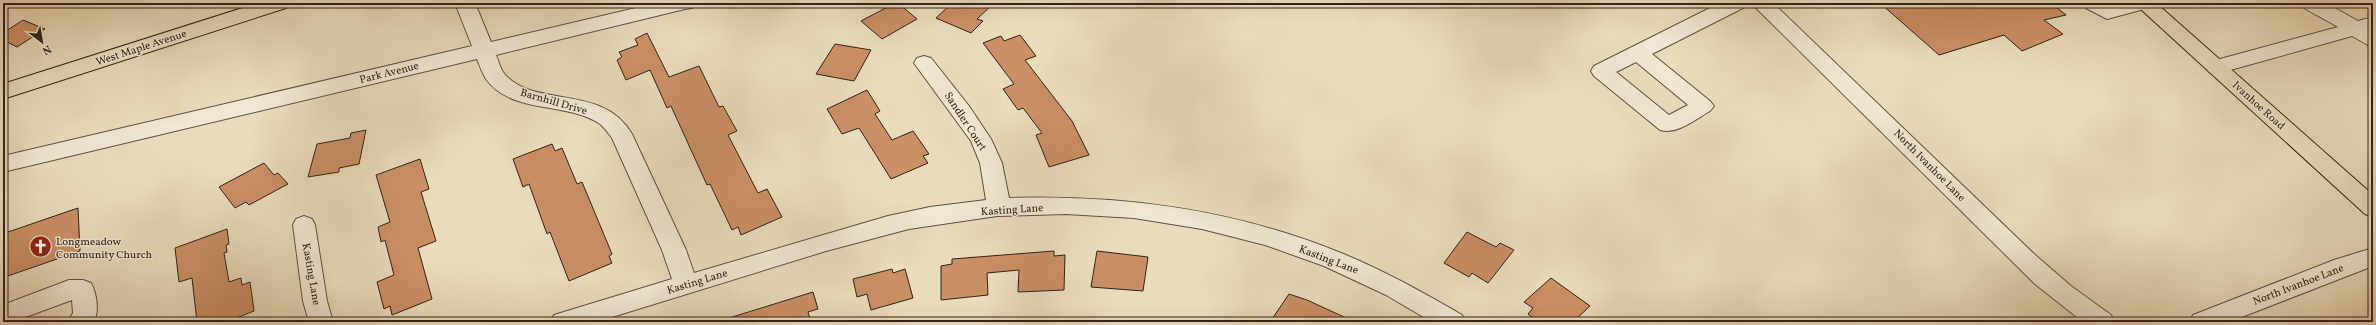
<svg xmlns="http://www.w3.org/2000/svg" width="2376" height="325" viewBox="0 0 2376 325" font-family="Vollkorn,serif">
<rect width="100%" height="100%" fill="#eadcbb"/>
<filter id="stains"><feTurbulence type="fractalNoise" baseFrequency=".005" numOctaves="4"/><feColorMatrix values="0 0 0 0 .2 0 0 0 0 .09 0 0 0 0 .02 0 0 0 .5 -.17"/></filter>
<radialGradient id="worn" r=".72"><stop offset=".6" stop-color="#630" stop-opacity="0"/><stop offset="1" stop-color="#630" stop-opacity=".3"/></radialGradient>
<path fill="#cb8f66" stroke="#2f221a" d="M 895,3 L 898,3 L 917,19 L 882,39 L 861,21 Z
M 952,3 L 994,3 L 977,19 L 983,21 L 971,33 L 936,18 Z
M 1880,3 L 2051,3 L 2066,15 L 2044,20 L 2063,34 L 2022,51 L 2004,35 L 1939,55 Z
M 23,20 L 45,29 L 17,47 L 3,40 L 3,33 Z
M 647,33 L 669,77 L 699,66 L 719,107 L 723,106 L 737,131 L 728,135 L 758,193 L 767,189 L 782,217 L 741,235 L 738,227 L 732,230 L 710,184 L 707,185 L 671,106 L 667,108 L 650,70 L 626,80 L 617,60 L 622,57 L 619,52 L 638,45 L 635,39 Z
M 1020,35 L 1036,56 L 1025,60 L 1072,121 L 1089,155 L 1049,167 L 1036,135 L 1042,133 L 1023,108 L 1018,110 L 1003,89 L 1014,84 L 983,43 L 1001,36 L 1004,41 Z
M 835,44 L 871,50 L 854,81 L 816,74 Z
M 867,90 L 880,111 L 875,114 L 892,140 L 913,131 L 929,154 L 923,156 L 928,163 L 891,179 L 859,128 L 842,134 L 827,109 Z
M 366,130 L 359,164 L 339,168 L 339,172 L 308,177 L 317,144 L 350,138 L 351,133 Z
M 552,144 L 555,151 L 562,148 L 577,184 L 582,182 L 612,254 L 609,256 L 612,263 L 569,281 L 550,232 L 547,234 L 529,184 L 523,187 L 513,159 Z
M 420,159 L 429,189 L 421,192 L 436,241 L 418,248 L 432,299 L 392,315 L 390,306 L 384,309 L 377,282 L 394,275 L 385,240 L 381,242 L 378,227 L 390,222 L 376,175 Z
M 264,163 L 274,175 L 278,173 L 288,184 L 249,205 L 246,202 L 235,208 L 219,187 Z
M 78,208 L 80,251 L 5,277 L 3,242 L 5,242 L 5,233 Z
M 227,229 L 229,244 L 226,245 L 227,252 L 224,253 L 229,282 L 241,278 L 242,285 L 250,282 L 254,311 L 226,322 L 197,322 L 192,278 L 179,282 L 175,248 Z
M 1467,232 L 1496,247 L 1500,243 L 1514,250 L 1488,283 L 1472,273 L 1469,277 L 1444,263 Z
M 1054,251 L 1054,256 L 1065,255 L 1064,290 L 1018,292 L 1019,270 L 987,273 L 988,295 L 941,300 L 941,266 L 952,264 L 952,259 Z
M 1097,251 L 1148,257 L 1143,291 L 1091,287 Z
M 892,269 L 893,273 L 905,269 L 913,298 L 871,310 L 867,294 L 857,297 L 853,279 Z
M 1551,278 L 1590,306 L 1573,322 L 1538,322 L 1528,314 L 1533,308 L 1524,302 Z
M 813,292 L 818,309 L 808,312 L 811,322 L 730,322 L 729,318 Z
M 1289,294 L 1307,300 L 1355,322 L 1270,322 Z"/>
<g fill="none" stroke-linecap="round" stroke-linejoin="round">
<defs>
<path id="minor" d="M 455,3 L 475,3 L 491,42 L 657,3 L 695,3 L 692,8 L 685,9 L 496,55 C 498,60 500,67 503,72 C 532,110 602,82 632,134 L 686,250 L 694,273 L 888,216 L 930,207 L 986,200 L 980,163 L 971,141 L 914,63 L 917,58 L 924,56 L 931,58 L 969,106 L 991,139 L 1002,163 L 1009,198 C 1124,195 1233,209 1341,253 C 1383,270 1422,292 1462,315 L 1465,322 L 1432,322 L 1386,295 L 1324,266 L 1265,245 L 1202,229 L 1134,218 L 1066,214 L 997,216 L 909,229 L 826,251 L 596,322 L 551,322 L 554,315 L 672,279 L 662,250 L 612,138 C 608,133 604,127 600,124 C 566,101 512,115 486,79 C 482,73 480,66 477,59 L 3,172 L 3,156 L 472,46 Z
M 1720,3 L 1746,3 L 1743,8 L 1652,54 L 1710,101 L 1714,106 L 1710,111 C 1696,119 1677,135 1660,130 L 1594,76 L 1591,71 L 1594,66 ZM 1636,62 L 1688,105 L 1669,115 L 1616,72 Z
M 1751,3 L 1773,3 L 2034,254 L 2071,286 L 2111,315 L 2114,322 L 2083,322 L 2035,284 Z
M 2083,3 L 2110,5 L 2151,3 L 2148,8 L 2107,19 L 2086,8 Z
M 2298,3 L 2326,3 L 2358,21 L 2373,17 L 2373,48 L 2352,36 L 2216,74 L 2209,72 L 2206,67 L 2209,62 L 2338,27 C 2329,21 2301,8 2298,3 Z
M 304,216 L 312,219 L 315,225 L 327,301 L 333,322 L 309,322 L 303,301 L 293,225 L 296,219 Z
M 2373,248 L 2373,266 L 2229,322 L 2190,322 L 2193,315 L 2334,260 Z
M 69,280 L 83,280 L 91,283 C 97,294 99,311 94,322 L 68,322 L 73,313 L 72,300 L 12,322 L 3,322 L 3,305 Z"/>
<path id="major" d="M 258,3 L 289,3 L 286,8 L 3,99 L 3,84 Z
M 2134,3 L 2156,3 L 2373,195 L 2373,217 L 2365,214 Z"/>
</defs>
<use href="#minor" stroke="#5e5042" stroke-width="2"/>
<use href="#major" stroke="#2f221a" stroke-width="2"/>
<use href="#minor" fill="#f1e8d3" fill-rule="evenodd"/>
<use href="#major" fill="#eadcbb" fill-rule="evenodd"/>
</g>
<defs>
<symbol id="church-disc" viewBox="-11 -11 22 22"><circle r="9.5" fill="#8f2418" stroke="#f1e8d3"/><path d="M-1.2-6h2.4v3.5h3.3v2.4h-3.3V6h-2.4V-.1h-3.3v-2.4h3.3Z" fill="#fff"/></symbol>
</defs>
<g fill-rule="evenodd">
<use href="#church-disc" x="28" y="234" width="25" height="25"/>
</g>
<g text-anchor="middle" stroke-width="3" stroke-linejoin="round" paint-order="stroke">
<g font-size="11" fill="#2f221a" stroke="#f1e8d3">
<text transform="translate(141 47) rotate(-18)" y="4">West Maple Avenue</text>
<text transform="translate(389 72) rotate(-14)" y="4">Park Avenue</text>
<text transform="translate(554 101) rotate(16)" y="4">Barnhill Drive</text>
<text transform="translate(2259 105) rotate(42)" y="4">Ivanhoe Road</text>
<text transform="translate(966 121) rotate(57)" y="4">Sandler Court</text>
<text transform="translate(1930 165) rotate(45)" y="4">North Ivanhoe Lane</text>
<text transform="translate(1012 209) rotate(-4)" y="4">Kasting Lane</text>
<text transform="translate(1329 259) rotate(21)" y="4">Kasting Lane</text>
<text transform="translate(312 274) rotate(80)" y="4">Kasting Lane</text>
<text transform="translate(697 281) rotate(-17)" y="4">Kasting Lane</text>
<text transform="translate(2298 284) rotate(-21)" y="4">North Ivanhoe Lane</text>
</g>
<g font-size="11" fill="#2f221a" stroke="#f1e8d3" text-anchor="start">
<text x="56" y="245">Longmeadow<tspan x="56" dy="13">Community Church</tspan></text>
</g>
</g>
<rect width="2376" height="325" fill="none" stroke="#eadcbb" stroke-width="16"/>
<rect x="4" y="4" width="2368" height="317" fill="none" stroke="#2f221a" stroke-width="2"/>
<rect x="8" y="8" width="2360" height="309" fill="none" stroke="#2f221a"/>
<g transform="translate(42 42) rotate(149)" stroke="#f1e8d3" stroke-width="3" paint-order="stroke">
<path d="M0-3L7 15L0 10L-7 15Z" fill="#2f221a"/>
<text y="-6" font-size="11" font-weight="bold" text-anchor="middle" fill="#2f221a">N</text>
</g>
<rect width="100%" height="100%" filter="url(#stains)"/>
<rect width="100%" height="100%" fill="url(#worn)"/>
</svg>
